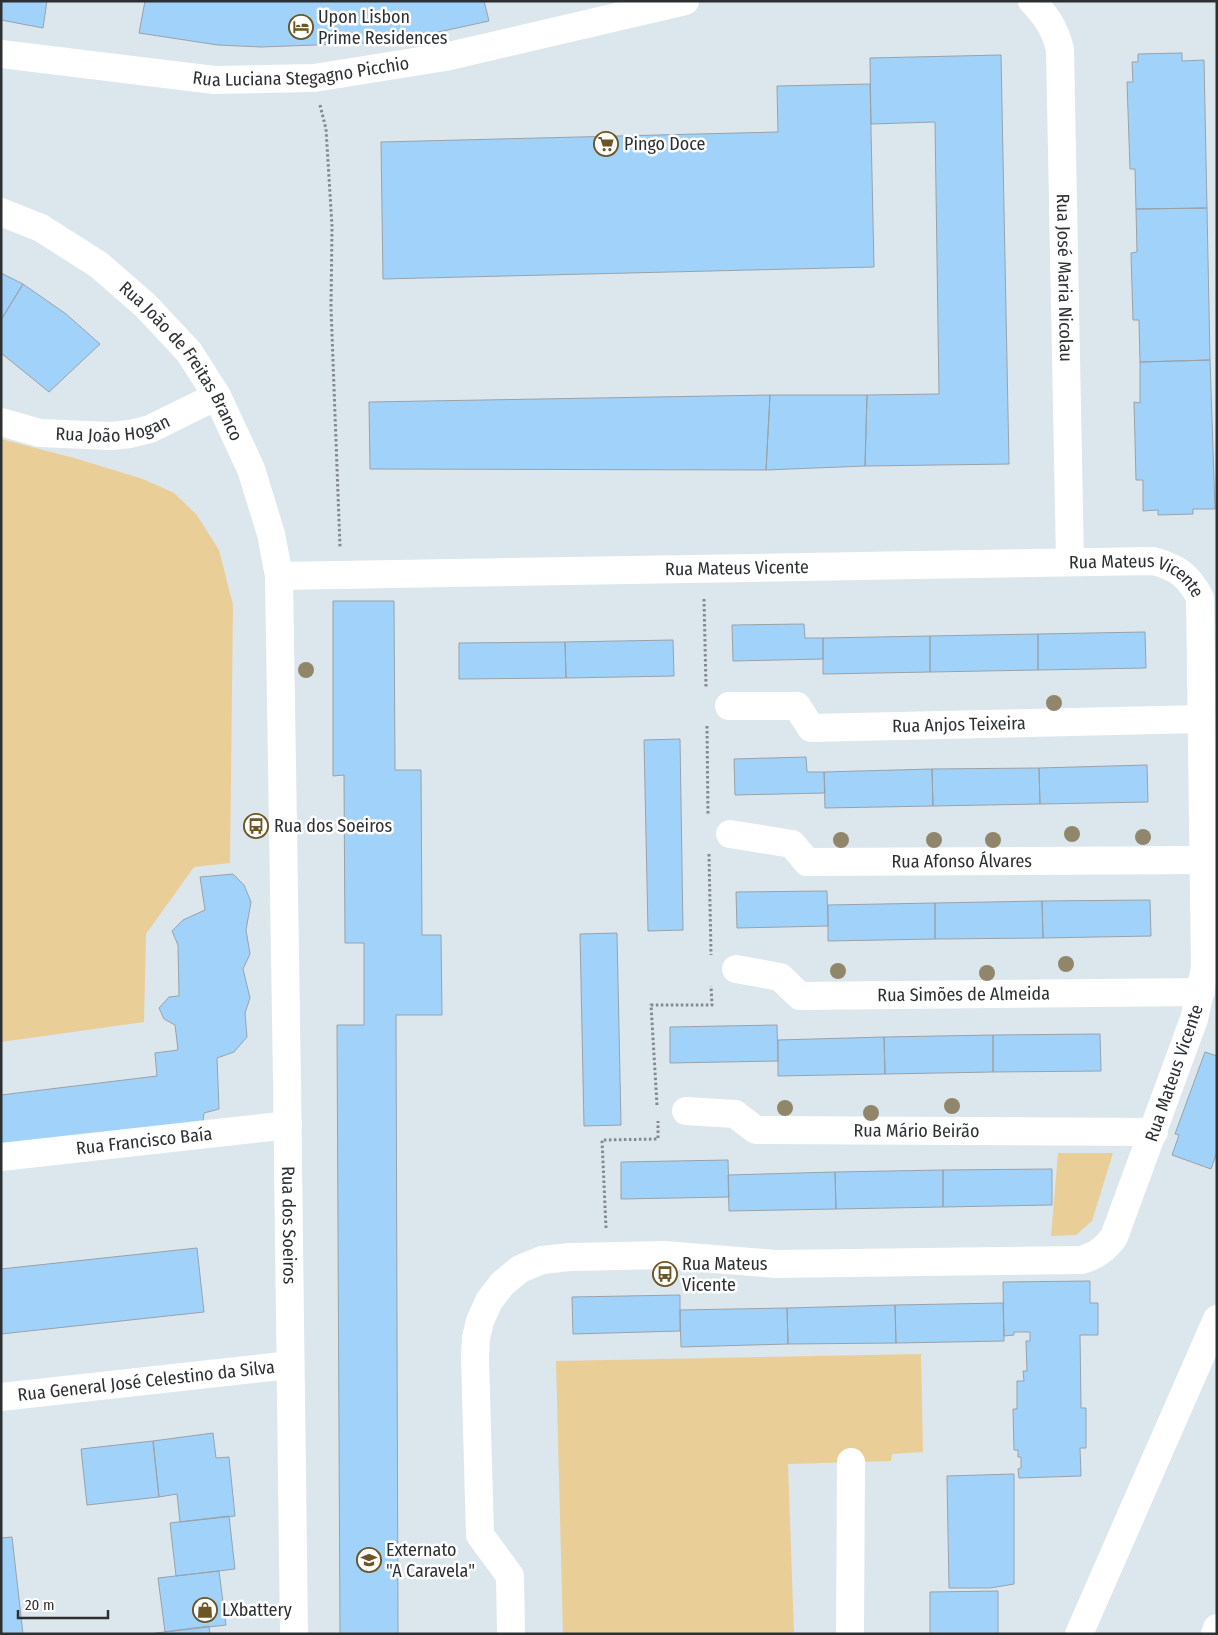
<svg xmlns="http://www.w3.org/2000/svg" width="1218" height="1635" viewBox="0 0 1218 1635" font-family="'Fira Sans Condensed',sans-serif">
<rect width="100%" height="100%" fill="#dce6ed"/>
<path fill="#eace98" d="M 1,439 L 74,458 L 143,479 L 174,493 L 196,514 L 219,550 L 233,605 L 230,863 L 194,867 L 146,934 L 144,1022 L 1,1042 Z
M 1058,1153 L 1113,1153 L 1092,1221 L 1076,1235 L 1051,1236 Z
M 921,1354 L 923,1452 L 892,1454 L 891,1461 L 788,1464 L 794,1634 L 563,1634 L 556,1361 Z"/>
<path fill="#a1d3fa" stroke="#99a2a9" d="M 1,1 L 47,1 L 43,28 L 1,20 Z
M 145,1 L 484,1 L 489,21 L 411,38 L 369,43 L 261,47 L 218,45 L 139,33 Z
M 1182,53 L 1182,61 L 1204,60 L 1207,208 L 1136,209 L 1135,169 L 1130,169 L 1127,82 L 1133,82 L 1132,62 L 1138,62 L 1138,54 Z
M 1001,55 L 1009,464 L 865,466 L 867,395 L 939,394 L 935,122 L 871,124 L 870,58 Z
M 870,84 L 874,267 L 383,279 L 381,142 L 778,132 L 777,86 Z
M 1207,208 L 1210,360 L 1140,362 L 1139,320 L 1133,320 L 1131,253 L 1137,252 L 1136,209 Z
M 1,273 L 23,284 L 1,320 Z
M 23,284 L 66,314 L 100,344 L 49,392 L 1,353 L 1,320 Z
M 1210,360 L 1215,509 L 1193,509 L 1193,514 L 1158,515 L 1158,510 L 1143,511 L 1143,480 L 1136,480 L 1134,402 L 1140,403 L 1140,362 Z
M 770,395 L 766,470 L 370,469 L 369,402 Z
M 770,395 L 867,395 L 865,466 L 766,470 Z
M 333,601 L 394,601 L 395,770 L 421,770 L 422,935 L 441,935 L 442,1015 L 396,1015 L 398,1634 L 340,1634 L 337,1025 L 364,1025 L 364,943 L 345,943 L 344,775 L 333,776 Z
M 804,624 L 805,638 L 823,638 L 823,659 L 733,661 L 732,625 Z
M 1145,632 L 1146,668 L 1038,670 L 1038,634 Z
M 1038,634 L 1038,670 L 930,672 L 930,636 Z
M 930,636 L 930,672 L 823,674 L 823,638 Z
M 673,640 L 674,676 L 566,678 L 565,642 Z
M 565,642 L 566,678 L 459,679 L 459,643 Z
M 680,739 L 683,930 L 648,931 L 644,740 Z
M 806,757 L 807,772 L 824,772 L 825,793 L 735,795 L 734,759 Z
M 1147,765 L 1148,802 L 1040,804 L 1039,768 Z
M 1039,768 L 1040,804 L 933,806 L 932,769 Z
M 932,769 L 933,806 L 825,808 L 824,772 Z
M 233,874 L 244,885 L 251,902 L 246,930 L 250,954 L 243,969 L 250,998 L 245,1013 L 247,1037 L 234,1052 L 217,1058 L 219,1109 L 204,1113 L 202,1129 L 1,1152 L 1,1095 L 157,1076 L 155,1053 L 178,1050 L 175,1025 L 164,1019 L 159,1008 L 169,997 L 179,996 L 178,945 L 172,931 L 183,920 L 205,910 L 200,877 Z
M 827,891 L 828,926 L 737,928 L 736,892 Z
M 1150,900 L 1151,936 L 1043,938 L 1042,901 Z
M 1042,901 L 1043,938 L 935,939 L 935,903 Z
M 935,903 L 935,939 L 828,941 L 828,905 Z
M 617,933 L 621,1125 L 584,1126 L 580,934 Z
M 777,1025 L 778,1061 L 670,1063 L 670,1027 Z
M 1100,1034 L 1101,1071 L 993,1072 L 993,1035 Z
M 993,1035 L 993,1072 L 885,1074 L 884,1037 Z
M 884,1037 L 885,1074 L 778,1076 L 778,1040 Z
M 1205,1052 L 1217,1056 L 1217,1152 L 1211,1169 L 1172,1155 L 1179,1135 L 1175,1134 Z
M 728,1160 L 729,1197 L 621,1199 L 621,1162 Z
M 1052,1169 L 1052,1205 L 943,1207 L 943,1170 Z
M 943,1170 L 943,1207 L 836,1209 L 835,1172 Z
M 835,1172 L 836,1209 L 729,1211 L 728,1175 Z
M 197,1248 L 204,1312 L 1,1334 L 1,1269 Z
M 1090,1281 L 1090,1303 L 1098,1303 L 1098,1335 L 1080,1335 L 1081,1408 L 1086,1408 L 1086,1448 L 1080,1448 L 1081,1476 L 1019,1478 L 1018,1469 L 1021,1468 L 1021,1457 L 1018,1457 L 1018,1450 L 1014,1450 L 1013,1409 L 1017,1409 L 1017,1381 L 1024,1381 L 1023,1371 L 1027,1371 L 1026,1341 L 1030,1341 L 1030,1332 L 1014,1332 L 1014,1335 L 1004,1336 L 1003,1282 Z
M 680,1295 L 680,1331 L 573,1334 L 572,1297 Z
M 1003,1303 L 1004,1341 L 896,1343 L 895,1305 Z
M 895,1305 L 896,1343 L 788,1344 L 787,1308 Z
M 787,1308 L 788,1344 L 681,1347 L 680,1310 Z
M 213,1433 L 216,1458 L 229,1457 L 235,1516 L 180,1522 L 177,1494 L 159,1497 L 153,1441 Z
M 153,1441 L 159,1497 L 87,1505 L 81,1449 Z
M 1014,1474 L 1014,1584 L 990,1588 L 949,1588 L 947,1476 Z
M 229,1516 L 235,1569 L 176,1576 L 170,1523 Z
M 12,1537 L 23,1634 L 1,1634 L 1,1538 Z
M 219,1571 L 226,1625 L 165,1632 L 158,1578 Z
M 998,1591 L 998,1634 L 930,1634 L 930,1592 Z
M 209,1626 L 210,1634 L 149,1634 Z"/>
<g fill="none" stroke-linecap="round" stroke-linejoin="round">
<path stroke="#838a8f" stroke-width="3" stroke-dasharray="2.5 2.5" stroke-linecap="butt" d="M 320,105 L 326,129 L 332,226 L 331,308 L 340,547
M 704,599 L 706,687
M 707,726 L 708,815
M 709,854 L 711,955
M 657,1105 L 651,1005 L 712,1005 L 711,986
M 606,1228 L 602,1140 L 658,1139 L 658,1121"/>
<g stroke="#fff" stroke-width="28">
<path id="s1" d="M 1032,1 C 1047,17 1054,27 1060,49 L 1070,562"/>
<path id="s2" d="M 1,54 L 214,80 L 314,78 L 445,57 L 685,1"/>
<path id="s3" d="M 1,212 L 41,228 L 99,265 L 146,306 L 189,352 L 217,396 L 251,469 L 271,534 L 279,576 L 287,1081 L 294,1634"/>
<path id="s4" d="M 1,422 L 40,433 L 111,436 L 130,434 L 150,429 L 217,396"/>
<path id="s5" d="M 279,576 L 1153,561 C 1177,567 1189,576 1200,598 L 1205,968 L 1194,1019 L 1114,1237 C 1105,1249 1097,1255 1082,1260 L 776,1264 L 665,1255 L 570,1257 L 542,1260 L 520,1269 L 502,1284 L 489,1301 L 480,1321 L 476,1338 L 475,1358 L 480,1535 L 510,1576 L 511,1634"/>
<path id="s6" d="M 729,706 L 797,706 L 811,728 L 1202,719"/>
<path id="s7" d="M 730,834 L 792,844 L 807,862 L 1204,860"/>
<path id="s8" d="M 736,969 L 780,977 L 800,996 L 1201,992"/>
<path id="s9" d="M 686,1111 L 735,1114 L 756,1130 L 1154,1132"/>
<path id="s10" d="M 1,1157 L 288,1125"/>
<path id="s11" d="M 1,1397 L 290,1365"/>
<path d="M 850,1634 L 851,1462"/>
</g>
<path stroke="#fff" stroke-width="28" d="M 1079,1634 L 1217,1319"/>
<path stroke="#fff" stroke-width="28" d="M 1215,1634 L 1217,1628"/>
</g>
<g fill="#90876b">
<circle cx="306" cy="670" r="8"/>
<circle cx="1054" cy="703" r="8"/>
<circle cx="1072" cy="834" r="8"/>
<circle cx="1143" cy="837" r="8"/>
<circle cx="841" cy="840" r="8"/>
<circle cx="934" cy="840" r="8"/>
<circle cx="993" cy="840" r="8"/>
<circle cx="1066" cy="964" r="8"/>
<circle cx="838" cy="971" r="8"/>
<circle cx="987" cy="973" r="8"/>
<circle cx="952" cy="1106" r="8"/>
<circle cx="785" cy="1108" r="8"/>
<circle cx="871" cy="1113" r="8"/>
</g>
<defs>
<symbol id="hotel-ring" viewBox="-11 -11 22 22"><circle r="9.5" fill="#fff" stroke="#6d5626" stroke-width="1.5"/><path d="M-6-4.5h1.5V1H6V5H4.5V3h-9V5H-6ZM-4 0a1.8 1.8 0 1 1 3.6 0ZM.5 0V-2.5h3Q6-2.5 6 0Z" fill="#6d5626"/></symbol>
<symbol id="supermarket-ring" viewBox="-11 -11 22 22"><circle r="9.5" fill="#fff" stroke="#6d5626" stroke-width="1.5"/><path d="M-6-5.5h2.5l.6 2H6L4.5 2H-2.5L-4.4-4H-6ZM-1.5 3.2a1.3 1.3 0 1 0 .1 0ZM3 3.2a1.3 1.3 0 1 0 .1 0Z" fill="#6d5626"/></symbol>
<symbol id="bus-ring" viewBox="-11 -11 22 22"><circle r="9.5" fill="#fff" stroke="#6d5626" stroke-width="1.5"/><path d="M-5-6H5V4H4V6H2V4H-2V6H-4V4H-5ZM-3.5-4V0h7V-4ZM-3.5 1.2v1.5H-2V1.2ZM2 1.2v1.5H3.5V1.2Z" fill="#6d5626"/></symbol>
<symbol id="school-ring" viewBox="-11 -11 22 22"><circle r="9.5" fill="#fff" stroke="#6d5626" stroke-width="1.5"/><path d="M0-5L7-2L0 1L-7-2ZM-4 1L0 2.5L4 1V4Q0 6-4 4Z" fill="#6d5626"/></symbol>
<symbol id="shop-ring" viewBox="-11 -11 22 22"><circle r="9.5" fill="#fff" stroke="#6d5626" stroke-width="1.5"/><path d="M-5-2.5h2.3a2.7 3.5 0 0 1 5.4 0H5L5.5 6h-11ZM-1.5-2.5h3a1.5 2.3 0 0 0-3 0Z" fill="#6d5626"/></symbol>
</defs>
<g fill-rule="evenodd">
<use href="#hotel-ring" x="287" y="13" width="28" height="28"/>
<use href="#supermarket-ring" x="592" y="130" width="28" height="28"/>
<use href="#bus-ring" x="242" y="812" width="28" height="28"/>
<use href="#bus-ring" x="651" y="1260" width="28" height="28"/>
<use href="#school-ring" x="355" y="1546" width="28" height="28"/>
<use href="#shop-ring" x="191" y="1596" width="28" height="28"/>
</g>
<g text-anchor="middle" stroke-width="5" stroke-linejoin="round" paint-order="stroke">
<g font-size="18" fill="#2c3033" stroke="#fff" text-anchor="start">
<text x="318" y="23">Upon Lisbon<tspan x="318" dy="21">Prime Residences</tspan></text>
<text x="624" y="150">Pingo Doce</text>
<text x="274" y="832">Rua dos Soeiros</text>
<text x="682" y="1270">Rua Mateus<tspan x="682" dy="21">Vicente</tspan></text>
<text x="386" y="1556">Externato<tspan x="386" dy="21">"A Caravela"</tspan></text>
<text x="222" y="1616">LXbattery</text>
</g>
<g font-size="18" fill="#2c3033" stroke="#fff">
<text dy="6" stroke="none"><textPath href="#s2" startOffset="302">Rua Luciana Stegagno Picchio</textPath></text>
<text dy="6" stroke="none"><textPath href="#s1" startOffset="285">Rua José Maria Nicolau</textPath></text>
<text dy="6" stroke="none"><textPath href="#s3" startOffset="240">Rua João de Freitas Branco</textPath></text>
<text dy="6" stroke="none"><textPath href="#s4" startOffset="114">Rua João Hogan</textPath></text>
<text dy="6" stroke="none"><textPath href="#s5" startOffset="458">Rua Mateus Vicente</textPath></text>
<text dy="6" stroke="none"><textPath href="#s5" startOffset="862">Rua Mateus Vicente</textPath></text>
<text dy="6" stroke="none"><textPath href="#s6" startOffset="242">Rua Anjos Teixeira</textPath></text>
<text dy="6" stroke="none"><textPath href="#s7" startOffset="241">Rua Afonso Álvares</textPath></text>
<text dy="6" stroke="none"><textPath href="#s8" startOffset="236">Rua Simões de Almeida</textPath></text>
<text transform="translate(1174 1073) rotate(-71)" y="6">Rua Mateus Vicente</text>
<text dy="6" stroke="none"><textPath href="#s9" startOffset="236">Rua Mário Beirão</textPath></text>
<text dy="6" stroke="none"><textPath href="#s10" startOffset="144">Rua Francisco Baía</textPath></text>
<text dy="6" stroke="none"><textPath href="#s3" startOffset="1130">Rua dos Soeiros</textPath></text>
<text dy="6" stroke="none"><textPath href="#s11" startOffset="146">Rua General José Celestino da Silva</textPath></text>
</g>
</g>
<rect width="1218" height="1635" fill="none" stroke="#2c3033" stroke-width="5"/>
<path d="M18 1610v8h90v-8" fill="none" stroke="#2c3033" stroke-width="2.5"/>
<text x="25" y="1610" font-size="15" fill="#2c3033" stroke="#ffffff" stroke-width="4" paint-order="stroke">20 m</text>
</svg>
